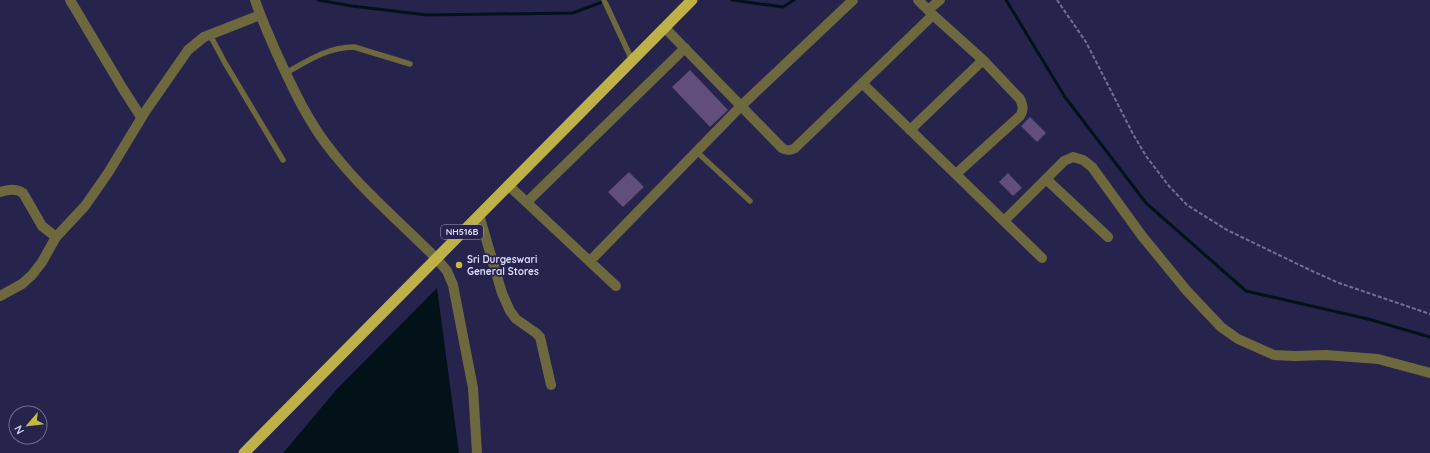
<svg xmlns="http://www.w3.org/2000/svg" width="1430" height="453" viewBox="0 0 1430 453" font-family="Quicksand,sans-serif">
<rect width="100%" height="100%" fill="#26244d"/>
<path fill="#021218" d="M 437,288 L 459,453 L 283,453 L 337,389 Z"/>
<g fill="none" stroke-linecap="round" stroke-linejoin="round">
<path stroke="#021218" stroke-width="3" d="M 318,0 L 352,6 L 427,15 L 573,13 L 607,0
M 732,0 L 783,7 L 794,0
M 1006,0 L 1065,97 L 1146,203 L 1246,291 L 1368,319 L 1430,337"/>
</g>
<path fill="#614e7a" d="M 690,70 L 728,110 L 710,127 L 672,87 Z
M 1030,117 L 1046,133 L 1037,142 L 1021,126 Z
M 629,172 L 644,187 L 623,207 L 608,192 Z
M 1008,173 L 1022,188 L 1013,196 L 999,182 Z"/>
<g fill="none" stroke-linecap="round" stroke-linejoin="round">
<path stroke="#707093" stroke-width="2" stroke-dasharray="4 2" stroke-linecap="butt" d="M 1057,0 L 1086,42 L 1133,134 L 1146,156 L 1169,186 L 1187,205 L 1227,230 L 1310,270 L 1339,283 L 1430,314"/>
<path stroke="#6d683e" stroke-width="5.5" d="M 604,0 L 632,60
M 210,35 L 225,63 L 283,160
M 286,73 C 307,61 328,47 354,47 L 410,64
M 697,152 L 750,201"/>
<path stroke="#6d683e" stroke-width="10" d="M 70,0 L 123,89 L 141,117
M 255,0 C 261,18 269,36 277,54 C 293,89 309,124 334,154 C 364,192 402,224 436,258 L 447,271 L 453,285 L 473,388 L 477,453
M 918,0 L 933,15 L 983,60 L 1020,99 C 1023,106 1024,110 1020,116 L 956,174
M 928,10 L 940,0
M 665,28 L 782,148 C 787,151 790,151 795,148 L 933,15
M 863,84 L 1042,258
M 910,130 L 983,60
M 1046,179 L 1108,237
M 508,185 L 616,286
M 0,192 C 8,190 15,188 23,193 L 42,226 L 56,237
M 527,202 L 685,48
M 479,215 L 502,293 L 510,311 L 516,319 L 536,333 L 540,337 L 551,385
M 1004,221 L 1064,161 L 1073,157 L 1083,160 L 1092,167 L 1142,236 L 1187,291 L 1221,327 L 1238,339 L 1274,355 L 1295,356 L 1326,355 L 1378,359 L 1430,373
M 590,261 L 741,106 L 853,0
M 0,296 L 22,284 L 32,275 L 42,262 L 56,237 L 85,206 L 108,173 L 145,112 L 188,50 L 204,37 L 260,15"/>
<path stroke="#bdb148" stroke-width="11" d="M 244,453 L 692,0"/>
</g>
<circle fill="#c8bb3b" stroke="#26244d" stroke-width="1.5" cx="459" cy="265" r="4"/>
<g text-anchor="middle" stroke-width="3.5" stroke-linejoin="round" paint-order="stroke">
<rect fill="#26244d" stroke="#a3a3c3" stroke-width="1" x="441" y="225" width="42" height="14" rx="3"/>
<g font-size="9" font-weight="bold" fill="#d8daf5">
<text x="462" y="235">NH516B</text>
</g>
<g font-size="10" font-weight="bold" fill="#d8daf5" stroke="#26244d" text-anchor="start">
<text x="467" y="263">Sri Durgeswari<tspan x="467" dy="12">General Stores</tspan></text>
</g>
</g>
<g transform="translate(28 425) rotate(242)"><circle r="19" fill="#26244d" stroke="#6d6d90"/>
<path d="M0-3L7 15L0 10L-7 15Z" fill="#c8bb3b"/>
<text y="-6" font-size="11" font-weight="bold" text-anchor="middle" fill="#d8daf5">N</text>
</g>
</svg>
